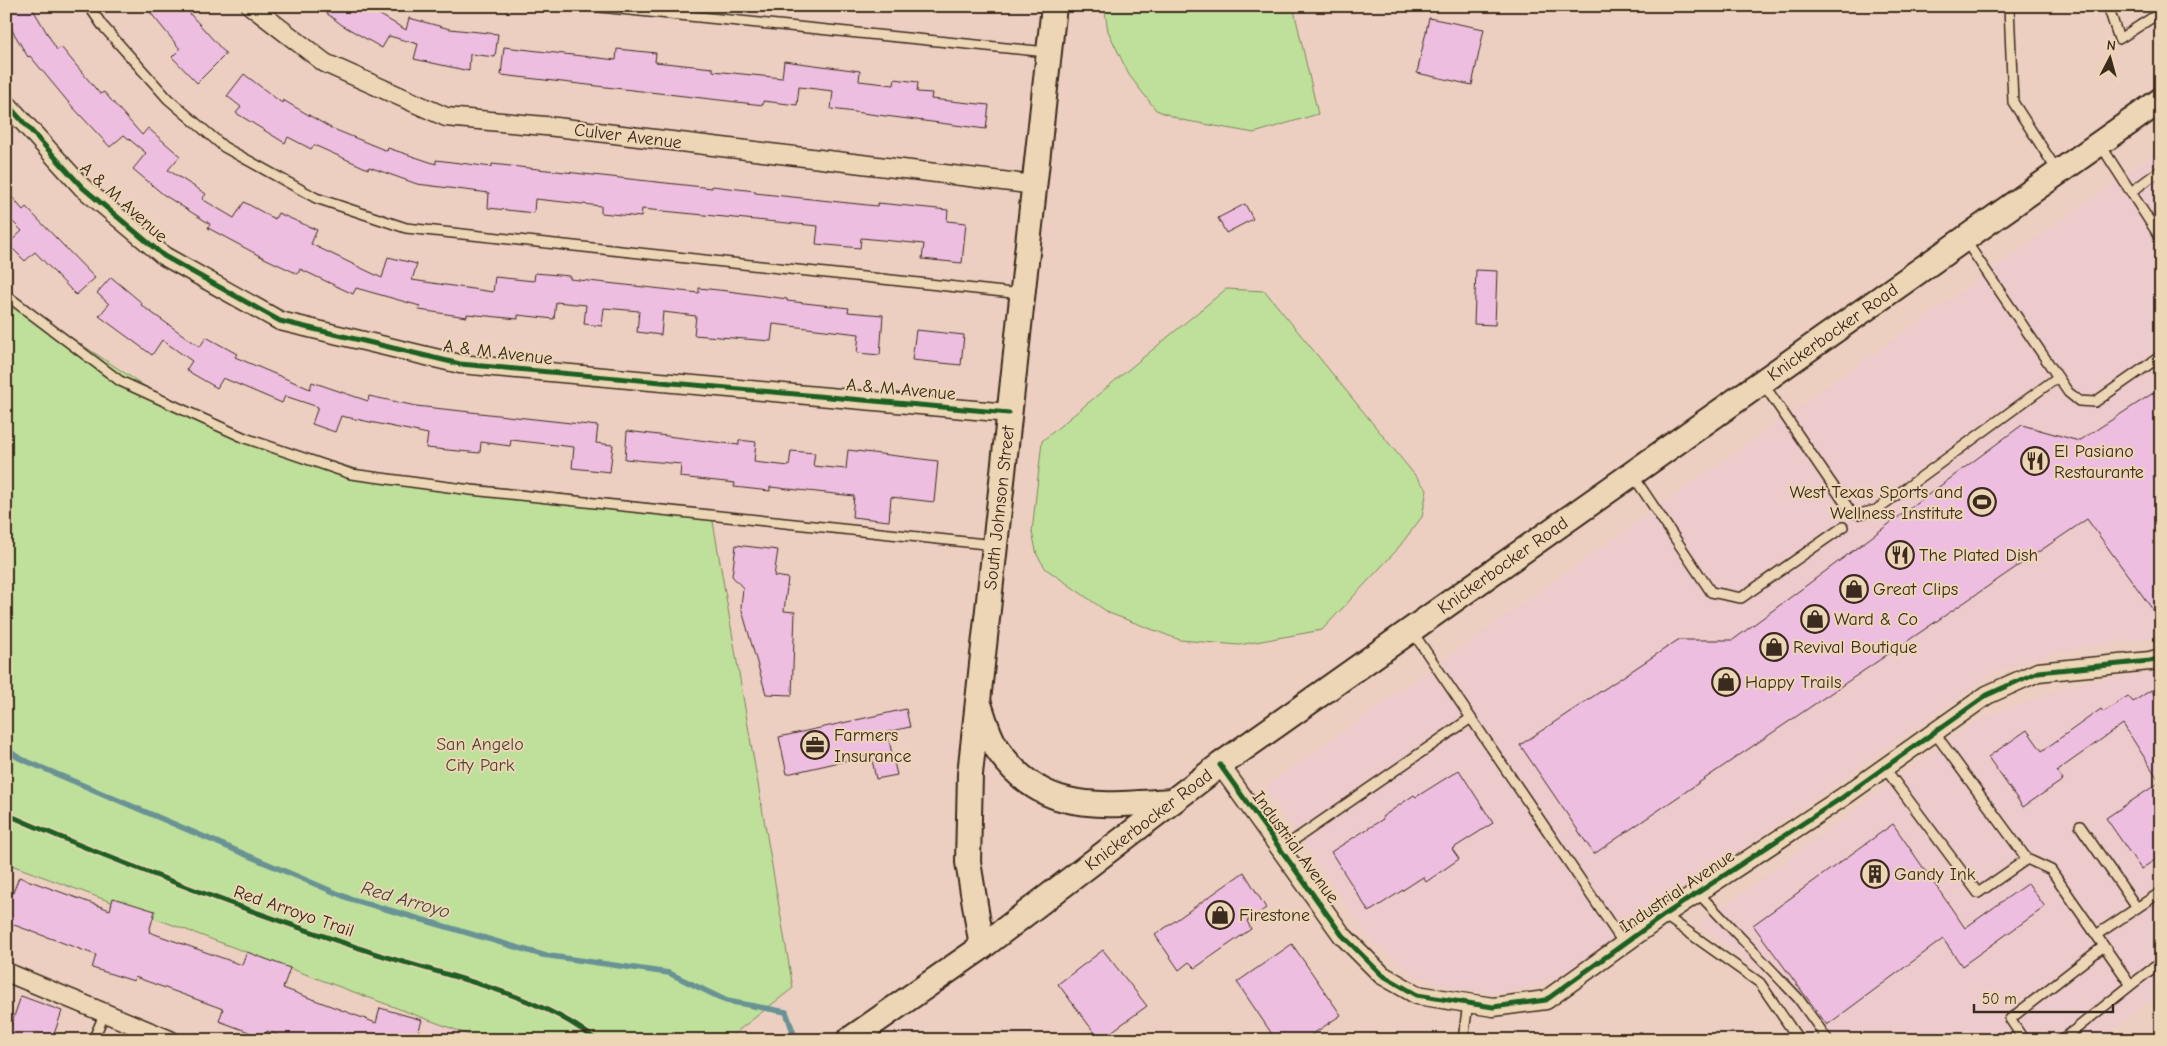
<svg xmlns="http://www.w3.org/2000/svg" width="2167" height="1046" viewBox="0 0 2167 1046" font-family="'Comic Neue',sans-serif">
<rect width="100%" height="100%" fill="#edcfc2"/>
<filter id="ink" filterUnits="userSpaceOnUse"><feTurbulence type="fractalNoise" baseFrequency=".02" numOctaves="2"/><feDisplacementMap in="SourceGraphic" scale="10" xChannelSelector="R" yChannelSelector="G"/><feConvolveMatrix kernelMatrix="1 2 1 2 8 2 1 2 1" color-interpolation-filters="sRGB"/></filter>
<g filter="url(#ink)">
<path fill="#edcacb" d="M 2161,149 L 2161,636 L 2053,653 L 1993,673 L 1557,979 L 1510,993 L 1470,991 L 1418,977 L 1372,941 L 1265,787 Z
M 2161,670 L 2161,990 L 2102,1040 L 1816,1040 L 1773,979 L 1699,924 L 1978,720 L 2069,685 Z
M 415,1015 L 483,1040 L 425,1040 L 428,1030 Z"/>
<path fill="#bee09a" stroke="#7c855c" d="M 1104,6 L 1293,6 L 1318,114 L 1254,133 L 1182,120 L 1156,110 L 1129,75 L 1108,31 Z
M 6,289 L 43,319 L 161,397 L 280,447 L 374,474 L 711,510 L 793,988 L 726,1040 L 483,1040 L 6,863 Z
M 1226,289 L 1265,291 L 1427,490 L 1422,517 L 1395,552 L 1322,630 L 1239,645 L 1180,640 L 1109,613 L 1046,569 L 1037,555 L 1032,532 L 1042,441 Z"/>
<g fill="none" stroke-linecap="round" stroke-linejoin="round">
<path stroke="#699295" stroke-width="5.5" d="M 6,749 L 19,758 L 348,898 L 543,955 L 669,973 L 727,1001 L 786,1012 L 796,1040"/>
</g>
<path fill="#edbee0" stroke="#3b2a1e" d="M 6,6 L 31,6 L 57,50 L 61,47 L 100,94 L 104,92 L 142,135 L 148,128 L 180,156 L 168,170 L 206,194 L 202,199 L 234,218 L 244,202 L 275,219 L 278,213 L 317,230 L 311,244 L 382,278 L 388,257 L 417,264 L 412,280 L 493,292 L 495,277 L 534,281 L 535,273 L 570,276 L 570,279 L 699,293 L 699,288 L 728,291 L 787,299 L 787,301 L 849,308 L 848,312 L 883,315 L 880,355 L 857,353 L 859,334 L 773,324 L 771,341 L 694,335 L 696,316 L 663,312 L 661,335 L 637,332 L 639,311 L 604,308 L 602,326 L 584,324 L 586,305 L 556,302 L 554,319 L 518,315 L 518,319 L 467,314 L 467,317 L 419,310 L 420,306 L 356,288 L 353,294 L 300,269 L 298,274 L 260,256 L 208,228 L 210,224 L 164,195 L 133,169 L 146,153 L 124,135 L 110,147 L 69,103 L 30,56 L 28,57 L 6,20 Z
M 145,6 L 183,6 L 226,54 L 197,83 L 172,57 L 180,49 Z
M 317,6 L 365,6 L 406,30 L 409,18 L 450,29 L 498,34 L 495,57 L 470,54 L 469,71 L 414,59 L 418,44 L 389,36 L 382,48 L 342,25 Z
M 1429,18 L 1484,29 L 1472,85 L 1417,73 Z
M 504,47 L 616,60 L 617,49 L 656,53 L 655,62 L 713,68 L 713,71 L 782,78 L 784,61 L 860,71 L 859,81 L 894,85 L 895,79 L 918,82 L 917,92 L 932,93 L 931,99 L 989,105 L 986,129 L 831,109 L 833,91 L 799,87 L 797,105 L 763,101 L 763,105 L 501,75 Z
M 244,74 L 282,103 L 283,100 L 331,128 L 387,151 L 388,148 L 436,164 L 436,160 L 492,167 L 492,164 L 712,188 L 712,186 L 755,191 L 755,193 L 877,206 L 878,203 L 948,210 L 947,221 L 966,223 L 962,263 L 922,259 L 924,244 L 861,238 L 860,248 L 816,244 L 818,226 L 642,209 L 641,217 L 601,213 L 601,206 L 535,199 L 534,213 L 488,208 L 489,193 L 417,184 L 369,167 L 368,169 L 314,145 L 311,149 L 288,137 L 285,143 L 236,113 L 241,107 L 227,96 Z
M 6,190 L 23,210 L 26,207 L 95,278 L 76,295 L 35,252 L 25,261 L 8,244 L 22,231 L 6,215 Z
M 1245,204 L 1253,219 L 1226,233 L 1218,218 Z
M 1476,270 L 1497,271 L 1495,325 L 1474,324 Z
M 111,277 L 142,303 L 141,305 L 200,347 L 206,337 L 237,354 L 235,357 L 310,389 L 312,382 L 368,401 L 369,396 L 416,406 L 598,426 L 596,443 L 613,445 L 610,472 L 572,468 L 574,447 L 511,440 L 510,446 L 481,442 L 480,453 L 426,448 L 428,434 L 341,416 L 335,432 L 312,424 L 318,407 L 285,396 L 282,403 L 223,378 L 217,388 L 186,370 L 192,361 L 162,340 L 152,355 L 99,316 L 109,304 L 97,293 Z
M 916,330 L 964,335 L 961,365 L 912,360 Z
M 2161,388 L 2161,621 L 2087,519 L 1594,854 L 1520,745 L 1678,640 L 1733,640 L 2022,425 L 2079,441 Z
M 627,431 L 739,445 L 739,440 L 756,442 L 754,462 L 789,466 L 791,451 L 815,453 L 813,466 L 846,469 L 848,450 L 938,461 L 934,502 L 891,497 L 889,521 L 852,517 L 854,496 L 770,487 L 770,491 L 734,487 L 735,483 L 680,477 L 681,464 L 625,459 Z
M 736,545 L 778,550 L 774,576 L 788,578 L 784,611 L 795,612 L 792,695 L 766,694 L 741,607 L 743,588 L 732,576 Z
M 2151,690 L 2161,705 L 2161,856 L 2141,869 L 2106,818 L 2160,782 L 2123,724 L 2057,771 L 2063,780 L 2023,807 L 1988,757 L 2027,730 L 2042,751 L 2101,709 L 2103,712 L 2128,696 L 2133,702 Z
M 906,709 L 910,727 L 887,732 L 897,775 L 876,779 L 871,755 L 787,774 L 779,737 Z
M 1459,770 L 1493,823 L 1452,849 L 1459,859 L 1426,882 L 1423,877 L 1369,912 L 1331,852 L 1383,819 L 1382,817 L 1414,795 L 1416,797 Z
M 1893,824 L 1965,928 L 2028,883 L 2045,907 L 1962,966 L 1943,939 L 1827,1025 L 1753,925 Z
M 1244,872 L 1266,908 L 1247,921 L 1251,929 L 1195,968 L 1189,962 L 1179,970 L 1155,935 Z
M 19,877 L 110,910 L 113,898 L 155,911 L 149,932 L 242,965 L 247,952 L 290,968 L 283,988 L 376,1023 L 380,1008 L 422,1020 L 416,1040 L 290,1040 L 267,1031 L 265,1038 L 219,1021 L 223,1009 L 135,977 L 134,981 L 92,968 L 96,955 L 6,922 L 6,911 Z
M 1292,944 L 1341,1015 L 1304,1040 L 1276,1040 L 1237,982 Z
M 1103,950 L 1147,1006 L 1100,1040 L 1058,984 Z
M 21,996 L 62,1011 L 52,1040 L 6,1040 Z"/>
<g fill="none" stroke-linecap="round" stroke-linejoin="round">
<defs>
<path id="service" d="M 89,6 L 102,25 L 168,99 L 224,147 L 316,198 L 406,228 L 1022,294
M 590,6 L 1047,52
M 2009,6 L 2013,102 L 2058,172
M 2108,6 L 2119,39 L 2161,12
M 2100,144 L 2161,239
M 2131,192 L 2161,170
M 1965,240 L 2068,392 L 2079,401 L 2095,402 L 2161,356
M 6,295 L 120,381 L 245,438 L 351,474 L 471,490 L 995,545
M 1762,382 L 1851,512 L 1859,514 L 1876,510 L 2058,377
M 1632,474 L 1711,592 L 1741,598 L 1843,527
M 1412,631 L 1624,944
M 1884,767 L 1978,893 L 2027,859 L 1934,732
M 2080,826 L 2137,908
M 1281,849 L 1471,718
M 2027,859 L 2051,870 L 2131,985 L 2161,962
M 1698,893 L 1798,998 L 1828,1040
M 1664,915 L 1760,983 L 1799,1040
M 2096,935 L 2161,892
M 93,1040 L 105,1013
M 1463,1040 L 1468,1003
M 2024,1040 L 2010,1019 L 2104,946
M 2062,1040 L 2131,985"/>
<path id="minor" d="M 251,6 L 325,63 L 446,117 L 556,127 L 1035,185
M 6,103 L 82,187 L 164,256 L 280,321 L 460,364 L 1009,413
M 1220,765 L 1342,935 L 1382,975 L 1417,995 L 1493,1007 L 1546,1000 L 1664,915 L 1843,797 L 1987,695 L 2038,672 L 2150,661 L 2161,658
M 6,972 L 170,1040"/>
<g id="secondary">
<path d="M 979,704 C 984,718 988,735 996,747 C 1041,816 1101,805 1172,801"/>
<path id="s1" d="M 982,947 L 968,862 L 970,774 L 1054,6"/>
<path id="s2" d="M 849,1040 L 982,947 L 1220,765 L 2161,100"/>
</g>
</defs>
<use href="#service" stroke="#3b2a1e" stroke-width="12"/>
<use href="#minor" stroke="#3b2a1e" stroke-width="21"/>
<use href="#secondary" stroke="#3b2a1e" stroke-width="28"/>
<use href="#service" stroke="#edd6b5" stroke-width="9"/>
<use href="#minor" stroke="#edd6b5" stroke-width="18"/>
<use href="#secondary" stroke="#edd6b5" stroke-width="24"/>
<defs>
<path id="cycleway" d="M 6,103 L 82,187 L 164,256 L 280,321 L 460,364 L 1009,413
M 1220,765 L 1342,935 L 1382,975 L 1417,995 L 1493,1007 L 1546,1000 L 1664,915 L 1843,797 L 1987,695 L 2038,672 L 2150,661 L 2161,658
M 6,814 C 125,866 245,910 368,951 C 439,975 538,992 596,1040"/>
</defs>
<use href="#cycleway" stroke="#edd6b5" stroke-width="8"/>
<use href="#cycleway" stroke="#1b5e20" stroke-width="5"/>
</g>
</g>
<defs>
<symbol id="restaurant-ring" viewBox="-11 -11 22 22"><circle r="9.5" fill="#edd6b5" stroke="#3b2a1e" stroke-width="1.5"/><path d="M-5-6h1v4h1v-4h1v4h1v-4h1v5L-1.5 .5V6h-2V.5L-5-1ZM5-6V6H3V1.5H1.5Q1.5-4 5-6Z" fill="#3b2a1e"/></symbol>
<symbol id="stadium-ring" viewBox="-11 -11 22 22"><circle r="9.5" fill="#edd6b5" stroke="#3b2a1e" stroke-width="1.5"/><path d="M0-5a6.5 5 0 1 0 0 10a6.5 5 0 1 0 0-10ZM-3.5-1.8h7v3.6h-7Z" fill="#3b2a1e"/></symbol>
<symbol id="shop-ring" viewBox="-11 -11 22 22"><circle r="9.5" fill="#edd6b5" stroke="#3b2a1e" stroke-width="1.5"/><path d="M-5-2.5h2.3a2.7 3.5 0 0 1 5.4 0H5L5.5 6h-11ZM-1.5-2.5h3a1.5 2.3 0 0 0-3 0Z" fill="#3b2a1e"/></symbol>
<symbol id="office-ring" viewBox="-11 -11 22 22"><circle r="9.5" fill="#edd6b5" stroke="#3b2a1e" stroke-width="1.5"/><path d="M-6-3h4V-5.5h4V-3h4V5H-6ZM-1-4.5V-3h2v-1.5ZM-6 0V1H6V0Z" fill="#3b2a1e"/></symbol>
<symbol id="building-ring" viewBox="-11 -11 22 22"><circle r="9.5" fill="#edd6b5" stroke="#3b2a1e" stroke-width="1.5"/><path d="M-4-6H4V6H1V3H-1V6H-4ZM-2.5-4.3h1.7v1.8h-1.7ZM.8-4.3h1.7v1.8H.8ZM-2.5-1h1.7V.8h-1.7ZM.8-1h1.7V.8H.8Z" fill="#3b2a1e"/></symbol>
</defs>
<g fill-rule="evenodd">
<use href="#restaurant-ring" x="2019" y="445" width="32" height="32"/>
<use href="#stadium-ring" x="1966" y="486" width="32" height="32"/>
<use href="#restaurant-ring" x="1884" y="539" width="32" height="32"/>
<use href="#shop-ring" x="1838" y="573" width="32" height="32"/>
<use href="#shop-ring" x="1799" y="603" width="32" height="32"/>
<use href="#shop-ring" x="1758" y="631" width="32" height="32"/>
<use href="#shop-ring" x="1710" y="666" width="32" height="32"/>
<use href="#office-ring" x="799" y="729" width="32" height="32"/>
<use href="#building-ring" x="1859" y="858" width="32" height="32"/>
<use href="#shop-ring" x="1204" y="899" width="32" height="32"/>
</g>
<g text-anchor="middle" stroke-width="4" stroke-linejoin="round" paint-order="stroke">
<g font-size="18" fill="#3b2a1e" stroke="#edd6b5">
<text transform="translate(628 136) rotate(7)" y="6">Culver Avenue</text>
<text transform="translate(124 202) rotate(42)" y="6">A &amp; M Avenue</text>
<text dy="6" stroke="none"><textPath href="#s2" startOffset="1212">Knickerbocker Road</textPath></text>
<text transform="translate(498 352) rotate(7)" y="6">A &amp; M Avenue</text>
<text transform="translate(901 389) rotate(5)" y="6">A &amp; M Avenue</text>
<text dy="6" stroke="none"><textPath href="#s1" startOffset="442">South Johnson Street</textPath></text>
<text dy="6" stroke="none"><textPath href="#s2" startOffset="808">Knickerbocker Road</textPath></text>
<text dy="6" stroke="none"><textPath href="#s2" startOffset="372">Knickerbocker Road</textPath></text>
<text transform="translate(1296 847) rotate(54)" y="6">Industrial Avenue</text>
<text transform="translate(1677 891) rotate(-34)" y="6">Industrial Avenue</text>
<text transform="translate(294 911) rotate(19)" y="6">Red Arroyo Trail</text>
</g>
<g font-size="18" fill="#3b2a1e" stroke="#edd6b5" text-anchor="start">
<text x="2054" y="457">El Pasiano<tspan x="2054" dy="21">Restaurante</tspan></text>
<text x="1963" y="498" text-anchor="end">West Texas Sports and<tspan x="1963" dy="21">Wellness Institute</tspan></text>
<text x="1919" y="561">The Plated Dish</text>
<text x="1873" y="595">Great Clips</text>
<text x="1834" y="625">Ward &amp; Co</text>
<text x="1793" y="653">Revival Boutique</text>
<text x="1745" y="688">Happy Trails</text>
<text x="834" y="741">Farmers<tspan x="834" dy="21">Insurance</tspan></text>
<text x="1894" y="880">Gandy Ink</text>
<text x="1239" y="921">Firestone</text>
</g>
<g font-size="18" fill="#4f4531" stroke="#edd6b5">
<text x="480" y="750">San Angelo<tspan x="480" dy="21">City Park</tspan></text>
</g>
<g font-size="19" font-style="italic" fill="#47443c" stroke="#edd6b5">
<text transform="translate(406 899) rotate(16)" y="7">Red Arroyo</text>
</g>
</g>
<rect width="2167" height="1046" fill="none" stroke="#edd6b5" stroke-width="25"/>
<rect x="12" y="12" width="2142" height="1021" fill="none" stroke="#3b2a1e" stroke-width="2" filter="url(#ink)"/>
<g transform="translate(2110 58) rotate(6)" stroke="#edd6b5" stroke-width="4" paint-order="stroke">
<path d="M0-4L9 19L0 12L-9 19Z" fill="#3b2a1e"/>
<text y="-8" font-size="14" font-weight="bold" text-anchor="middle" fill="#3b2a1e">N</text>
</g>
<path d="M1974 1004v8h139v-8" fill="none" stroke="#3b2a1e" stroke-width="2.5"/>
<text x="1982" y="1004" font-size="15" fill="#3b2a1e" stroke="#edd6b5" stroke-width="4" paint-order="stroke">50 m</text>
</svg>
